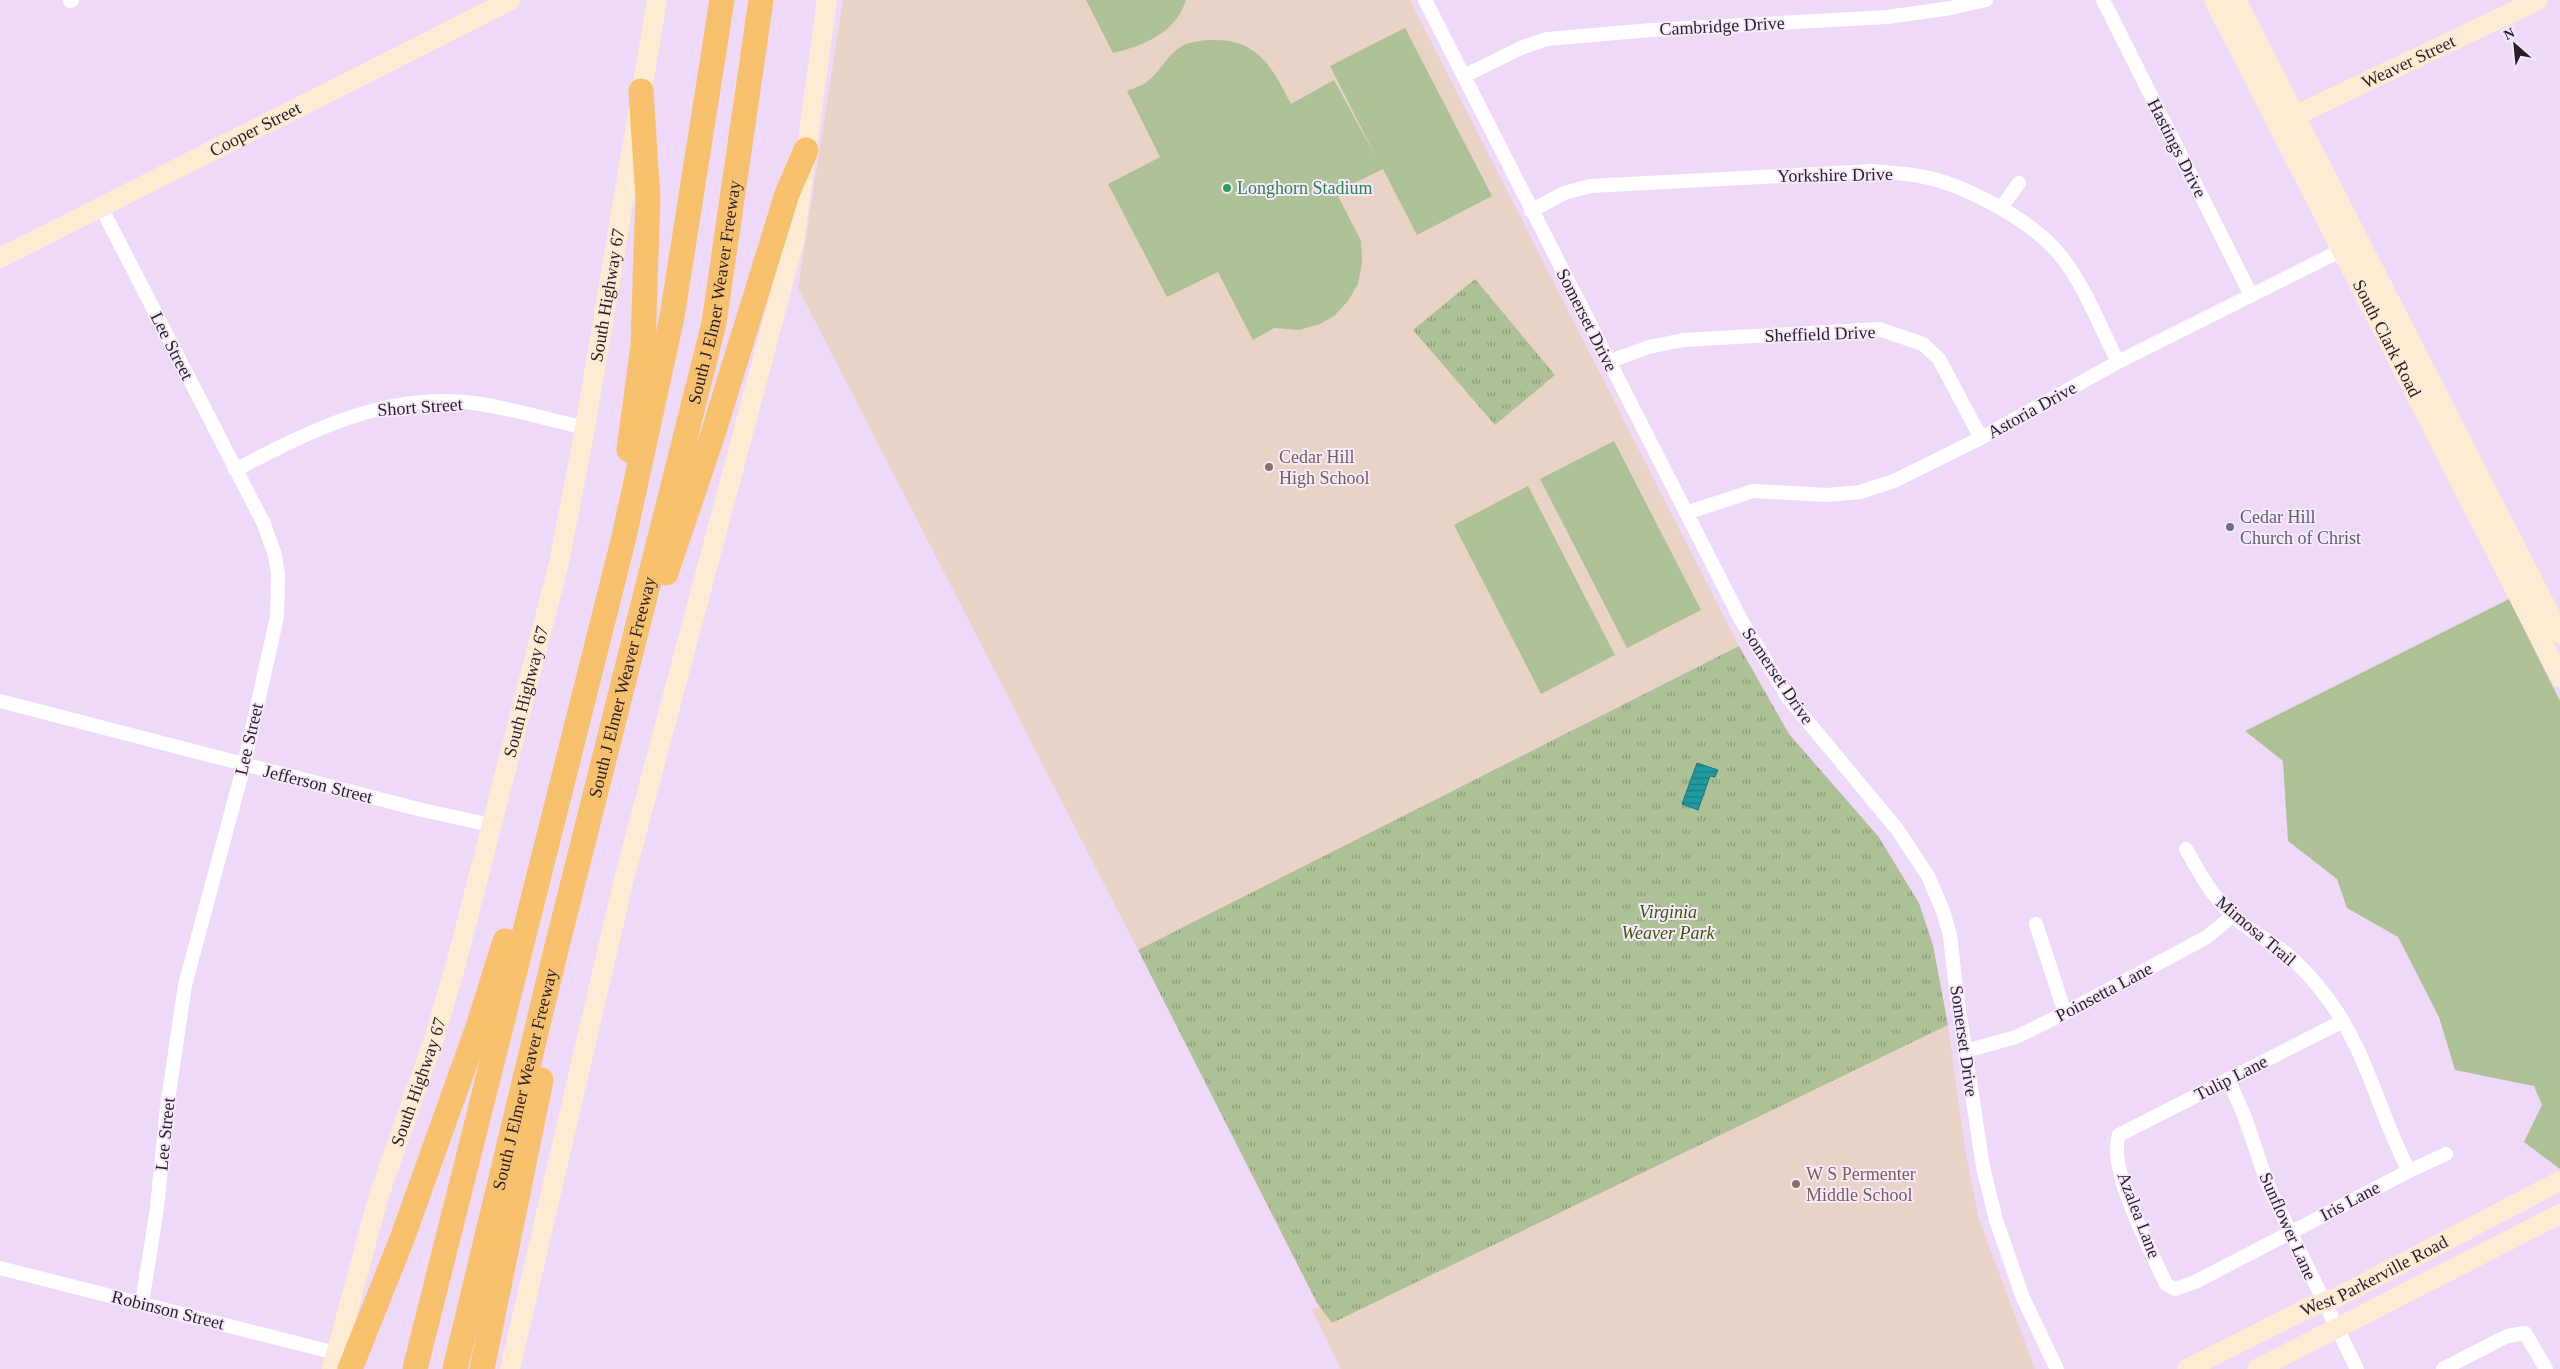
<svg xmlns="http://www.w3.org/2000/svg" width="2560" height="1369" viewBox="0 0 2560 1369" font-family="Georgia,serif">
<defs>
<pattern id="park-tufts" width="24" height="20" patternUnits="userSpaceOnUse" patternTransform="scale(1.25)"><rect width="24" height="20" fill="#adc096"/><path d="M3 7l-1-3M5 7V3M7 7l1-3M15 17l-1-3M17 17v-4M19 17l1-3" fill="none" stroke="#8d9b7b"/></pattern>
<pattern id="water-rules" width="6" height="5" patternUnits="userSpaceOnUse" patternTransform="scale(1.25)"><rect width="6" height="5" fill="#1f9a9e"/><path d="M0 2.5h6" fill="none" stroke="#1b7d81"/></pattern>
</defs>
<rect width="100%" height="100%" fill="#efd9f8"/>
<path fill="#e9d3c6" d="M 843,0 L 1410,0 L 1739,646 L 1138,950 L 798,288 Z
M 1948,1025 L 1965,1149 L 1979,1219 L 2035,1369 L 1341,1369 L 1312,1310 L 1314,1309 L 1814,1066 L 1824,1085 Z"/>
<path fill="#adc096" d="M 1086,0 L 1186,0 C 1176,33 1143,46 1113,53 Z
M 1405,28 L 1492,196 L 1417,235 L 1383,169 L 1336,192 L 1361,241 L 1362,263 L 1358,284 L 1348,301 L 1334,316 L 1320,324 L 1299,330 L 1274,328 L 1253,340 L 1218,272 L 1167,297 L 1108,184 L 1160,157 L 1127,91 C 1134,88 1145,85 1150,79 C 1162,69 1168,54 1182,46 C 1191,41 1205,40 1215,40 C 1259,40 1273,69 1291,104 L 1334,80 L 1376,157 L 1330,66 Z
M 1614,441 L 1701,610 L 1627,648 L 1540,479 Z
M 1528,486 L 1615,655 L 1541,694 L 1454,525 Z
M 2509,599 L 2560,701 L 2560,1169 L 2524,1142 L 2542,1105 L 2534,1086 L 2455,1070 L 2439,1017 L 2398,937 L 2347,908 L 2337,879 L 2288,841 L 2283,761 L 2245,731 Z"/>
<path fill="url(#park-tufts)" d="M 1475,279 L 1555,375 L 1495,425 L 1413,330 Z
M 1739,646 L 1789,734 L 1878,836 L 1919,903 L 1933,945 L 1948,1025 L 1332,1323 L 1317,1303 L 1138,950 Z"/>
<path fill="url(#water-rules)" stroke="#22757c" d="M 1697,763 L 1718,770 L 1715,777 L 1710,776 L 1698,810 L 1682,804 Z"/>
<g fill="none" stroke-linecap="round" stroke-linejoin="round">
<path stroke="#fff" stroke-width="14" d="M 1425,0 L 1741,620 L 1789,699 L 1897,829 L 1928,876 L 1943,911 L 1950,935 L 1956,989 L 1983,1167 L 1996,1220 L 2023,1298 L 2057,1369
M 2103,0 L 2251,295
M 70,1 L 72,0
M 1464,76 L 1523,47 L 1547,39 L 1651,30 L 1887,17 L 1951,8 L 1986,0
M 101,207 L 264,524 L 275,555 L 278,575 L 277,617 L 244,765 L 185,985 L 167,1107 L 157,1208 L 142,1303
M 2001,208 L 2019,183
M 1531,211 L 1564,193 L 1590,186 L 1873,171 C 1888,173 1904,173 1919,176 C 1962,183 2032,220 2060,255 C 2085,286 2100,327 2118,362
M 1608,362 L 1649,347 L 1683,340 L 1879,329 L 1923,344 L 1939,359 L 1981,438
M 235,470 C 312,430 391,389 481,404 C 516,410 551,420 585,428
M 1686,513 L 1753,491 L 1827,495 L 1860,492 L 1894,481 L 1981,438 L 2118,362 L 2350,246
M 0,701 L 422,810 L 491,825
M 2186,849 C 2199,872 2211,895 2231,914 C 2247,930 2269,940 2287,954 C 2301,966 2317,984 2328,999 C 2367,1051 2379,1114 2409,1171
M 2036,924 L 2065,1013
M 2343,1021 L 2119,1135 C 2107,1169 2151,1251 2166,1284 L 2175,1289 L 2195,1282 L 2409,1171 L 2446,1154
M 1966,1051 L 2016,1037 L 2065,1013 L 2207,937 L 2232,916
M 2228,1079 L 2244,1115 L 2269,1188 L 2357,1369
M 0,1268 L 336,1353
M 2443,1369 L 2507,1336 L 2525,1333 L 2546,1369"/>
<g stroke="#fdecd3" stroke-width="20">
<path id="s1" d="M 2214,0 L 2560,677"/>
<path d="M 2236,0 L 2560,634"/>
<path id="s2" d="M 2284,121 L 2538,0"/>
<path id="s3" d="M 0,258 L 511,0"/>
<path id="s4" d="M 332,1369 L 379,1195 L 435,1036 L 456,964 L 559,563 L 585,428 L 657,0"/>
<path d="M 510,1369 L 624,879 L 794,242 L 827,0"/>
<path id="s5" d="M 2187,1369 L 2310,1307 L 2336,1298 L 2560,1181"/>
<path d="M 2257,1369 L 2560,1214"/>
</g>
<g stroke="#f7c16d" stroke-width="25">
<path d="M 629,450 L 643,346 L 646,254 L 648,198 L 641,91"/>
<path d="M 666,573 L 713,434 L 787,194 L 806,150"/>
<path d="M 350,1369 L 402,1239 L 478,1027 L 505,941"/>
<path d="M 415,1369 L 624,537 L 672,317 L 722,0"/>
<path id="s6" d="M 455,1369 L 555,954 L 714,323 L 761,0"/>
<path d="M 482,1369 L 541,1080"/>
</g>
</g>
<circle fill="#2e9e5b" stroke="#f7eafc" stroke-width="2" cx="1227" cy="188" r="5"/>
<g fill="#8d6e63" stroke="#f7eafc" stroke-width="2">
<circle cx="1269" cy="467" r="5"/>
<circle cx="1796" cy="1184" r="5"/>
</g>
<circle fill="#6b7280" stroke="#f7eafc" stroke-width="2" cx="2230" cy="527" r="5"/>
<g text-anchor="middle" stroke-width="4" stroke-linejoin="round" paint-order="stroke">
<g font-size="18" fill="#281f2b" stroke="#f7eafc">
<text transform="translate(1722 26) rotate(-3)" y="6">Cambridge Drive</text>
<text dy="6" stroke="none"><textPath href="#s2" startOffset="138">Weaver Street</textPath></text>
<text dy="6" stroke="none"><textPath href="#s3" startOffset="286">Cooper Street</textPath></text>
<text transform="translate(2177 148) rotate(63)" y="6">Hastings Drive</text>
<text transform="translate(1835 175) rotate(-1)" y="6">Yorkshire Drive</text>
<text dy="6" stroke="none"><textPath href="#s6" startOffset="1108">South J Elmer Weaver Freeway</textPath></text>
<text dy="6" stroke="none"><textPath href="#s4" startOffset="1110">South Highway 67</textPath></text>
<text transform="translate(1587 320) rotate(63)" y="6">Somerset Drive</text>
<text transform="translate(1820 334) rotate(-2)" y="6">Sheffield Drive</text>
<text dy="6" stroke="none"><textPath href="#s1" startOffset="380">South Clark Road</textPath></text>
<text transform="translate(172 346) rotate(63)" y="6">Lee Street</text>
<text transform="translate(420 407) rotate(-4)" y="6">Short Street</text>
<text transform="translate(2032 410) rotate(-29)" y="6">Astoria Drive</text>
<text transform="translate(1778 676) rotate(56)" y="6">Somerset Drive</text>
<text dy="6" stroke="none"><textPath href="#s6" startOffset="702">South J Elmer Weaver Freeway</textPath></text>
<text dy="6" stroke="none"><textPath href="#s4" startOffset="705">South Highway 67</textPath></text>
<text transform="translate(249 739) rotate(-77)" y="6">Lee Street</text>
<text transform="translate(318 784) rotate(14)" y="6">Jefferson Street</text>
<text transform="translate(2256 931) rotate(40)" y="6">Mimosa Trail</text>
<text transform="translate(2104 992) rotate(-28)" y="6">Poinsetta Lane</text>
<text transform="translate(1964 1041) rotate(82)" y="6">Somerset Drive</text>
<text transform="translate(2231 1078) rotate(-27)" y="6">Tulip Lane</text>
<text dy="6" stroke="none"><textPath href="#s6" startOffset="298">South J Elmer Weaver Freeway</textPath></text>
<text dy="6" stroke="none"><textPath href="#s4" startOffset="300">South Highway 67</textPath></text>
<text transform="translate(165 1134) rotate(-84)" y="6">Lee Street</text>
<text transform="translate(2350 1201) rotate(-28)" y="6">Iris Lane</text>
<text transform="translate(2139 1215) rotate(69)" y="6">Azalea Lane</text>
<text transform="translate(2288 1226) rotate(66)" y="6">Sunflower Lane</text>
<text dy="6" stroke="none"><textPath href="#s5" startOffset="209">West Parkerville Road</textPath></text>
<text transform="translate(168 1310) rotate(14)" y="6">Robinson Street</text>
</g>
<g font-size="18" fill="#27864d" stroke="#f7eafc" text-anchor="start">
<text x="1237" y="194">Longhorn Stadium</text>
</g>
<g font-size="18" fill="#785e54" stroke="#f7eafc" text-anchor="start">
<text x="1279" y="463">Cedar Hill<tspan x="1279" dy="21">High School</tspan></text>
<text x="1806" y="1180">W S Permenter<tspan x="1806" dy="21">Middle School</tspan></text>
</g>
<g font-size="18" fill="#5b616d" stroke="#f7eafc" text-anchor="start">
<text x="2240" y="523">Cedar Hill<tspan x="2240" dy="21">Church of Christ</tspan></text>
</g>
<g font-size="18" font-style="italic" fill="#3c5607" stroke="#f7eafc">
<text x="1668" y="918">Virginia<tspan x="1668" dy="21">Weaver Park</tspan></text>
</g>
</g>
<g transform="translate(2515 45) rotate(333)" stroke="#f7eafc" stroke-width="4" paint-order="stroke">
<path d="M0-4L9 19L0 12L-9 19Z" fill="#281f2b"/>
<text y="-8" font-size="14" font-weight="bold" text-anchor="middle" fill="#281f2b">N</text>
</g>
</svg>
